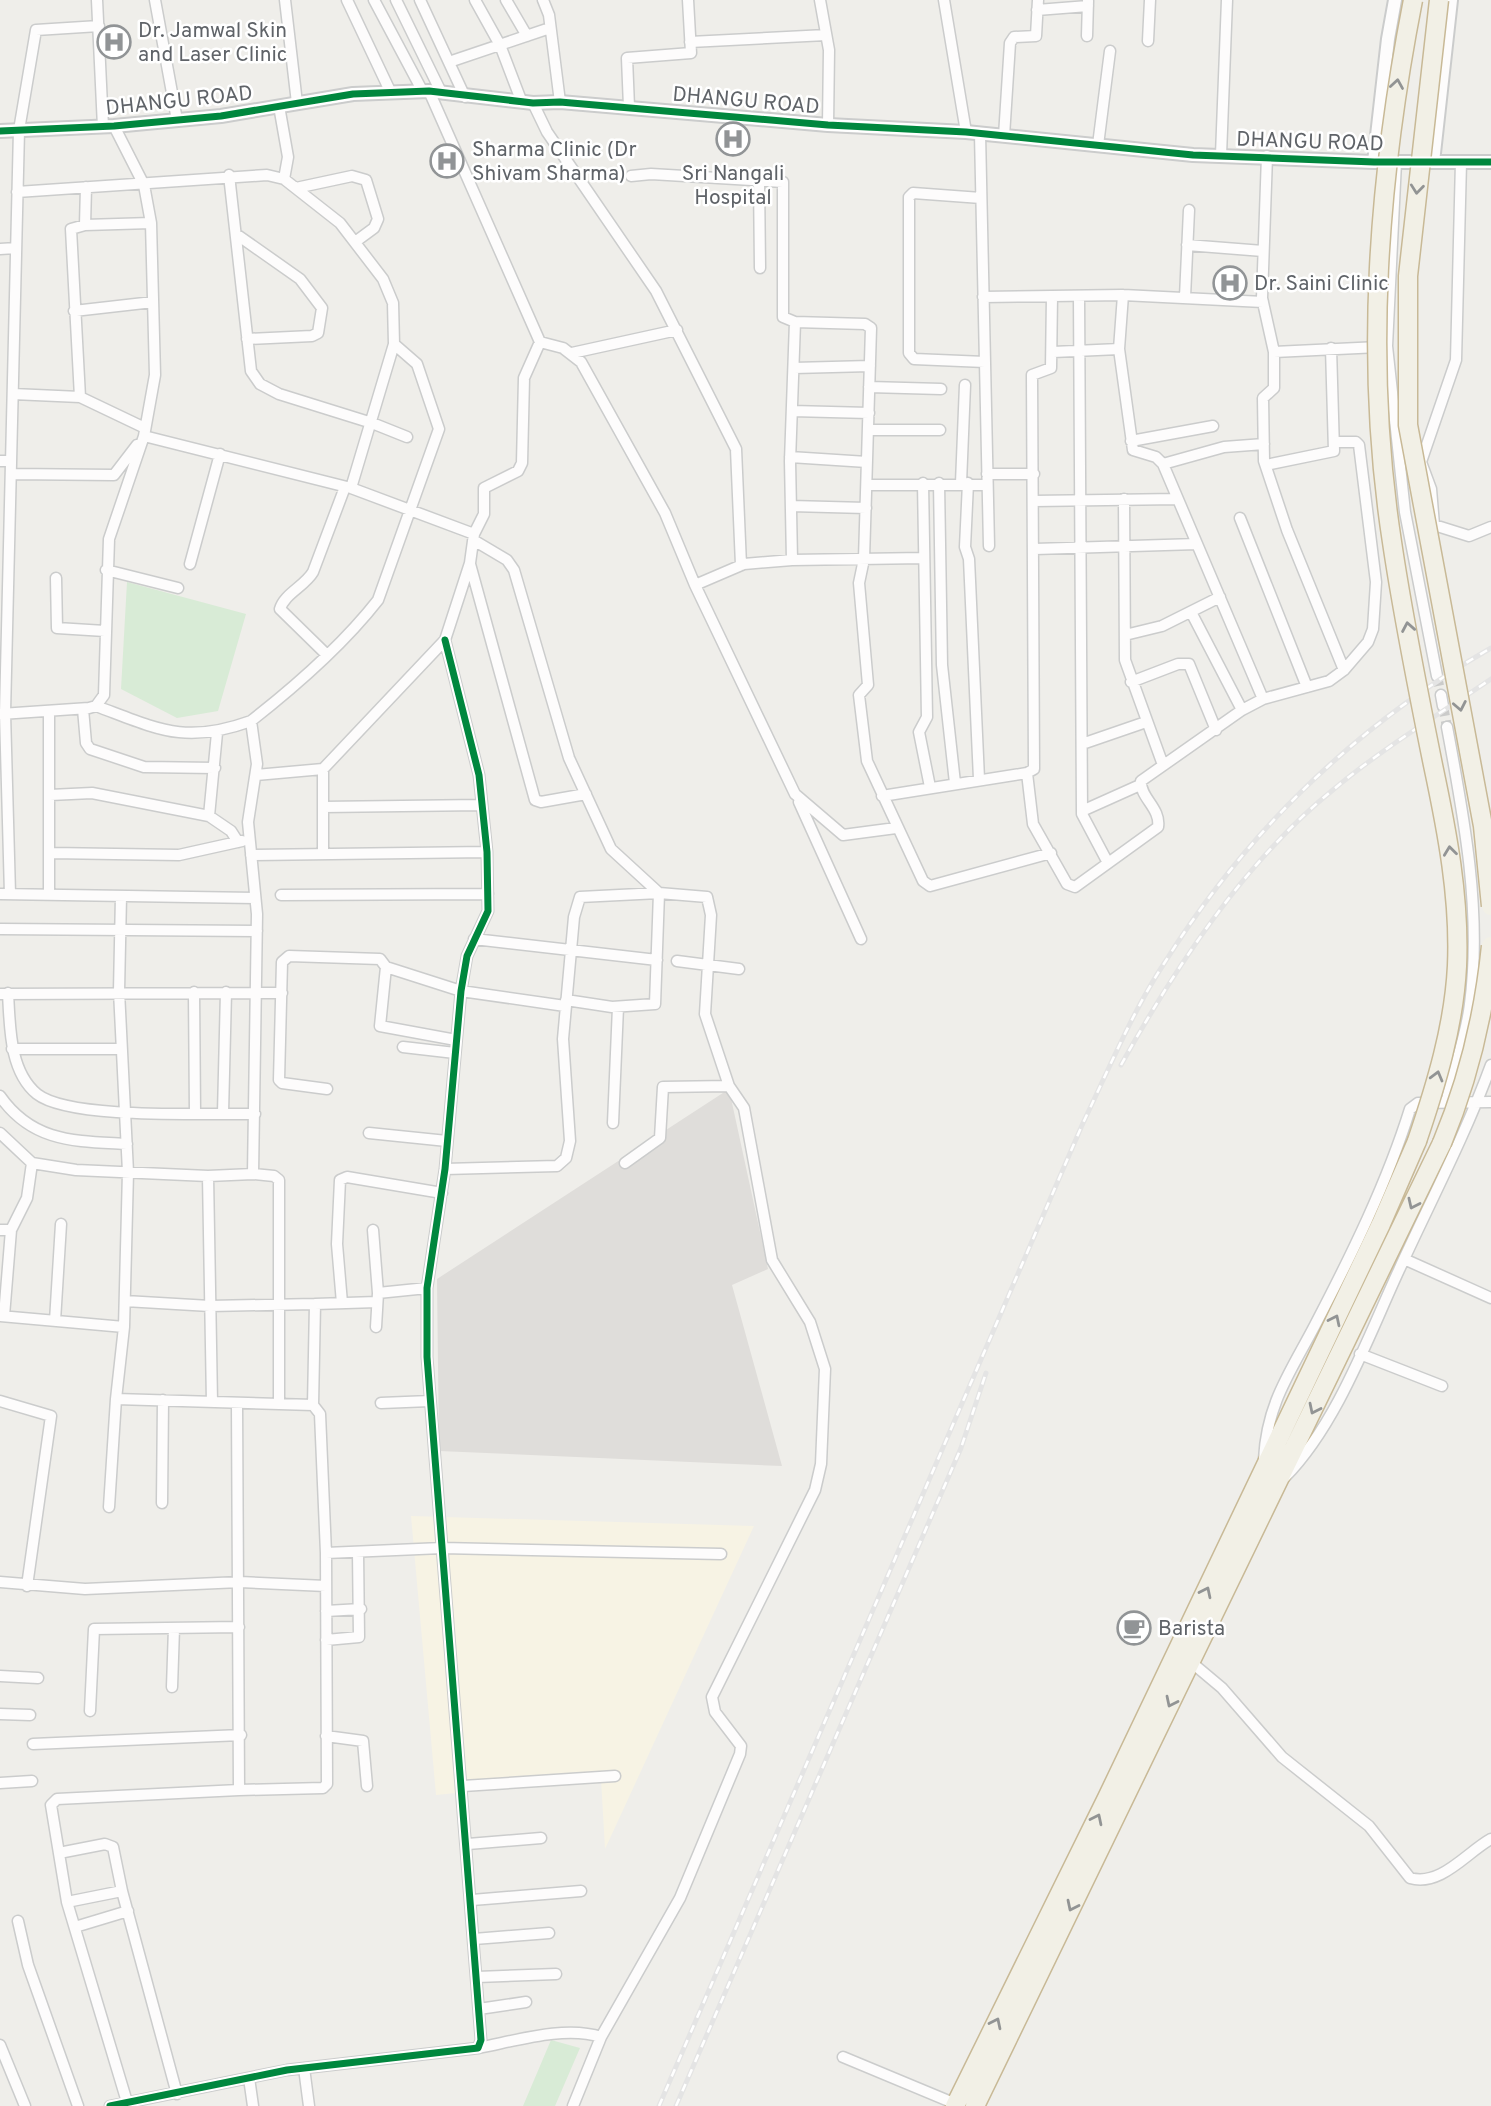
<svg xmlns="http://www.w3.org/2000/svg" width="1491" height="2106" viewBox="0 0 1491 2106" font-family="Overpass,sans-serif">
<rect width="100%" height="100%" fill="#efeeea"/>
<path fill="#f7f3e4" d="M 411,1516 L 754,1526 L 605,1849 L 601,1779 L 436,1795 Z"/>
<path fill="#dfddda" d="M 729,1089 L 768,1269 L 732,1285 L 782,1466 L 439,1451 L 437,1279 Z"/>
<path fill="#d8ebd6" d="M 127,582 L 246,614 L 218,711 L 177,718 L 121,689 Z
M 551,2040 L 580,2048 L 555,2106 L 523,2106 Z"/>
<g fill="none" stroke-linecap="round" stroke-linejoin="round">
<path stroke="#cbcbca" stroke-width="10" stroke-dasharray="10 5" stroke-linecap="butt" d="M 1437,676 L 1441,695
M 1443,706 L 1447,727"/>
<defs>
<path id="minor" d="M 97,0 L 103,127
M 155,0 L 177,120
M 285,0 L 297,103
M 347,0 L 391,93
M 374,0 L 423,92
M 396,0 L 441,92
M 420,0 L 465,97
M 475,0 L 500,45 L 521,100
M 506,0 L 527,36
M 543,0 L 549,15 L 560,102
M 820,0 L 829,50 L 828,125
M 944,0 L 966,132
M 1037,10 L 1088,6
M 1087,36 L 1088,1
M 1148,41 L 1150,0
M 690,42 L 826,35
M 449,62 L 550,28
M 429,91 L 540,342 L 563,348 L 581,362 L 665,513 L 695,585 L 795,794 L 843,835 L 896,828
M 533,103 L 547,132 L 656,291 L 736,449 L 741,565
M 279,106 L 288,157 L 284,179
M 629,107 L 627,58 L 691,53 L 688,0
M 114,126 L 144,185 L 151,223 L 155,375 L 144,436 L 351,488 L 474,534 L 470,563 L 445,640 L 323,769 L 256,775
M 980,134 L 989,546
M 1004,136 L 1010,43 L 1014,37 L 1036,36 L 1038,0
M 1098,145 L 1110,51
M 1221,155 L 1227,0
M 1267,156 L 1262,298 L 1274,352 L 1274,388 L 1263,398 L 1264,461 L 1287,530 L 1344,670
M 1396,162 L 1387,346 L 1405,512 L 1437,676
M 1461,162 L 1456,360 L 1421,462 L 1431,489 L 1434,525 L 1469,536 L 1491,527
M 229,175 L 251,371 L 260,384 L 279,394 L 372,423 L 407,437
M 631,176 L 651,174 L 783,182 L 783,317 L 795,322 L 790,461 L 792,560 L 924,558
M 759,180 L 760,268
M 296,188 L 352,176 L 366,180 L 378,219 L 374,228 L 355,242
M 17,192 L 267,175 L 284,179 L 340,223 L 383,279 L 393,303 L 394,344 L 351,488
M 981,198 L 913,193 L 909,197 L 909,353 L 914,359 L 985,362
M 85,225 L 86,187
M 236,234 L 300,279 L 322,308 L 318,333 L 312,336 L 247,339
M 1187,245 L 1263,251
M 0,249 L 16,248
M 1123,295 L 1119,349 L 1133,450 L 1156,457 L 1163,464 L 1263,699
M 1079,296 L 1082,814 L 1108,863
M 983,297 L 1123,295 L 1263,302
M 1185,297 L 1189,210
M 74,311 L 153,302
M 795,322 L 865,324 L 871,328 L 864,559 L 859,583 L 868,685 L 859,695 L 867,761 L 923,881 L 930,886 L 1051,853
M 1053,352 L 1119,349
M 1274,352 L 1379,347
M 572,353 L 677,330
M 794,368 L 870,366
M 869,387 L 941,389
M 13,394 L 80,397 L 71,229 L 85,225 L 151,223
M 80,397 L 145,428
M 792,411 L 869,413
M 868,430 L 940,430
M 1131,441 L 1213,426
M 790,457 L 867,462
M 0,461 L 11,461
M 1163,464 L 1224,447 L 1264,444
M 1266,465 L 1334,451 L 1331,348
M 11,474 L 114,475 L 137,445
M 987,474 L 1034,474
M 923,483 L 927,717 L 919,732 L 930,787
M 939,483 L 942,665 L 955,783
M 961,483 L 965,385
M 968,483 L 965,547 L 969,559 L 979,779
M 867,485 L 987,485
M 1124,499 L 1125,660 L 1163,765
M 1034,501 L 1178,499
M 791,506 L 866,508
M 1240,518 L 1307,687
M 474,534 L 484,514 L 484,488 L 518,471 L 522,463 L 524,378 L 540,342
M 475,541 L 507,560 L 514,570 L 569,758 L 611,849 L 659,893 L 655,1004 L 612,1007 L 566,1000
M 1035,549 L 1197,544
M 190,564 L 220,454
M 470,564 L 535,800 L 541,802 L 586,794
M 106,570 L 178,588
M 56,578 L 57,628 L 105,631
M 695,585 L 744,564 L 792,560
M 1191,612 L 1242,710
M 1125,635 L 1162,626 L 1220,597
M 327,655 L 280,609 C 284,594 305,586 313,572 L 345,487
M 1131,682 L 1178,664 L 1189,664 L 1216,730
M 1441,695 L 1443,706
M 96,706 C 158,729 185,745 251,721 L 257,764 L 248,822 L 257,914 L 253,1174 L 274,1176 L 279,1180 L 279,1404
M 83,709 L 86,743 L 90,749 L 144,767 L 215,768
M 49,711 L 49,895
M 1,714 L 89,708 L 96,706 L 104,695 L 109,539 L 144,436
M 251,721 C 297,685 342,646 378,600 L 439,429 L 417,364 L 394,344
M 1082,744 L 1146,722
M 1027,773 L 1033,824 L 1067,884 L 1075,887 L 1158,827 C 1161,808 1140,798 1141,781 L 1242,710 L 1263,699 L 1329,681 L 1344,670 L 1368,642 L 1373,629 L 1376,582 L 1359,445 L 1356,442 L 1335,442
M 50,795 L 92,793 L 209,816 L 231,831 L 238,842
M 882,796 L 1027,773 L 1034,769 L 1032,375 L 1051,368 L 1052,296
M 799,802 L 861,939
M 323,807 L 481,805
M 1082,811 L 1140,785
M 209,816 L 217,733
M 323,852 L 323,769
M 51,853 L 179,855 L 242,841
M 251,855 L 487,852
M 0,894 L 255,898
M 10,894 L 5,713 L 19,130 L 36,30 L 99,26
M 281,895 L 488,894
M 121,896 L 119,991 L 128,1172 L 124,1327 L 116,1399 L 313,1405 L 320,1414 L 326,1553 L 327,1784 L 323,1788 L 239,1790
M 0,929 L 257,931
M 474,939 L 657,960
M 677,961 L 739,969
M 386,967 L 380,1026 L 456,1040
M 194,992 L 195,1113
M 8,993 C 10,1026 9,1071 37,1094 C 70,1120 209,1113 255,1114
M 0,994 L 282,993
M 403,1047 L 455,1053
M 12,1049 L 121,1049
M 327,1089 L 282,1083 L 279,1080 L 282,962 L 289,956 L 380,959 L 386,967 L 461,991 L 565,1006
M 0,1096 C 33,1143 76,1141 127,1144
M 1446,1103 C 1453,1070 1466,1038 1470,1004 C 1482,912 1464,817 1447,727
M 223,1113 L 226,992
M 613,1123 L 618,1007
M 0,1133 L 32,1163 L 76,1170 L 208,1176 L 212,1402
M 369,1133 L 447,1141
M 445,1169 L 557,1166 L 566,1158 L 570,1141 L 563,1039 L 574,917 L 580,897 L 659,893 L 707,897 L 711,915 L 705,1014 L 729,1086
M 208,1176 L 253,1174
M 0,1230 L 11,1230 L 27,1198 L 32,1163
M 373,1230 L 378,1293 L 376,1327
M 1404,1259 L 1491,1298
M 378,1293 L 427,1288
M 125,1301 L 210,1306 L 315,1304 L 313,1405
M 342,1303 L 337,1244 L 340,1180 L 347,1177 L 442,1193
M 315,1304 L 377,1302
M 0,1316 L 124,1327
M 4,1316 L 11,1230
M 55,1321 L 61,1224
M 1360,1354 L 1442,1386
M 0,1401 L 51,1416 L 27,1586
M 381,1403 L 430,1401
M 1264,1459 C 1267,1403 1290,1373 1315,1325 C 1351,1256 1387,1183 1410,1109 L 1418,1103 L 1491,1102
M 1285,1477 C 1337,1424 1368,1337 1399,1270 C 1430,1202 1465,1136 1491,1065
M 162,1503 L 163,1400
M 109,1507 L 116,1399
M 326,1553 L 442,1548 L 721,1554
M 0,1582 L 85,1589 L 240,1582 L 326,1586
M 326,1611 L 361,1609
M 326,1640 L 359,1637 L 358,1552
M 1191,1662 L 1222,1688 L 1282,1757 L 1369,1826 L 1410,1878 C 1441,1887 1467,1852 1491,1839
M 0,1676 L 38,1678
M 172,1687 L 174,1628
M 90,1711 L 94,1629 L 239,1627
M 0,1714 L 30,1715
M 326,1736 L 363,1741 L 367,1786
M 33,1744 L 241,1735
M 0,1783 L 32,1781
M 463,1786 L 615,1776
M 468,1844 L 541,1838
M 59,1853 L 105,1844 L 113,1847 L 122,1891 L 177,2094
M 472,1900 L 581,1891
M 67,1902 L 122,1891
M 18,1921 L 28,1965 L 78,2106
M 75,1927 L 128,1911
M 474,1939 L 549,1933
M 477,1977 L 556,1974
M 479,2009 L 526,2002
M 0,2045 L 25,2106
M 478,2048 C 515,2041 565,2025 601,2037
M 843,2057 L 956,2104
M 304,2068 L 309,2106
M 249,2078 L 253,2106
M 127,2102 L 67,1902 L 51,1805 L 57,1799 L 239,1790 L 237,1403
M 110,2106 L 287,2070 L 478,2048 L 481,2040 L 427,1357 L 427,1288 L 445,1169 L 461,991 L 467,956 L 488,911 L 487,852 L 479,775 L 445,640
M 573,2106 L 601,2037 L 680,1898 L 740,1754 L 741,1746 L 715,1712 L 712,1697 L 815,1490 L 821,1464 L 825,1369 L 810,1322 L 772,1260 L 744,1108 L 729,1086 L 663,1087 L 660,1138 L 625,1163"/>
<path id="tertiary" d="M 0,131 L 114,126 L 221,116 L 353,94 L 429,91 L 533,103 L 560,102 L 828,125 L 966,132 L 1193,155 L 1374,162 L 1491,162
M 1374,162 L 1388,39 L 1395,0
M 1433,162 L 1451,0"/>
<path id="trunk" d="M 955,2106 L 1107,1798 L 1381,1224 L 1417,1141
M 975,2106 L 1442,1143"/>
</defs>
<use href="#minor" stroke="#cbcccc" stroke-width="13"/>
<use href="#tertiary" stroke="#cbcccc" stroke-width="16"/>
<use href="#trunk" stroke="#c8b996" stroke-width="21"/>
<use href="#minor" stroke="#fdfcfc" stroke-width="10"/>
<use href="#tertiary" stroke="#fdfcfc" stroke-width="12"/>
<use href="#trunk" stroke="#f2f0e6" stroke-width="18"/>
<defs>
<path id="rail" d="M 1121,1065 C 1176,966 1245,861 1334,789 C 1383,748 1438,715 1491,679
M 659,2106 L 1083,1123 C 1109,1069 1132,1012 1165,962 C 1247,831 1357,725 1491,648
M 676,2106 L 961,1448 L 986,1373"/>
</defs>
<use href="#rail" stroke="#e4e4e4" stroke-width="5"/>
<use href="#rail" stroke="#fff" stroke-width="2.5" stroke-dasharray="8" stroke-linecap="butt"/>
<defs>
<path id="trunk-bridge" d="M 1413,0 C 1378,179 1364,361 1392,542 C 1403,617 1418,691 1433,765 C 1447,831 1460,898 1457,966 C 1454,1026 1436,1085 1417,1141
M 1439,0 L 1408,276 L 1408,425 L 1483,826 L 1491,906
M 1442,1143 C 1469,1078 1484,1015 1491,946"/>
</defs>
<use href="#trunk-bridge" stroke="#c8b996" stroke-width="21" stroke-linecap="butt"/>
<use href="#trunk-bridge" stroke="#f2f0e6" stroke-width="18"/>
<defs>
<path id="cycleway" d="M 0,131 L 114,126 L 221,116 L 353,94 L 429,91 L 533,103 L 560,102 L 828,125 L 966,132 L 1193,155 L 1374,162 L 1491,162
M 110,2106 L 287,2070 L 478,2048 L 481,2040 L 427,1357 L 427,1288 L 445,1169 L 461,991 L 467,956 L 488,911 L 487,852 L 479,775 L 445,640"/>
</defs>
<use href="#cycleway" stroke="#fff" stroke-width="11"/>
<use href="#cycleway" stroke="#00873e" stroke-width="7"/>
</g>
<defs><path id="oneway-chevron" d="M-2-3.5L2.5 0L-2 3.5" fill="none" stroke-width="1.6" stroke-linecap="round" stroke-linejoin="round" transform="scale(1.75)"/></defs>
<g stroke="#929494">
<use href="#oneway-chevron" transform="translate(1397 84) rotate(-81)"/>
<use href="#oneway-chevron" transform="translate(1417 189) rotate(96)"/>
<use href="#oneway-chevron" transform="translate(1408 627) rotate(-100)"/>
<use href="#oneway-chevron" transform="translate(1460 706) rotate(79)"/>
<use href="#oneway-chevron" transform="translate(1450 851) rotate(-97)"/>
<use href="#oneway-chevron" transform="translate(1437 1076) rotate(-75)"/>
<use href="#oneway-chevron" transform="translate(1413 1204) rotate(115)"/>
<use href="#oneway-chevron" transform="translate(1335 1320) rotate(-64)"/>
<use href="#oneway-chevron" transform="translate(1314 1409) rotate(116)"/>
<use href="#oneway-chevron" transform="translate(1206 1592) rotate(-64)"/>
<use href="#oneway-chevron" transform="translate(1171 1702) rotate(116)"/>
<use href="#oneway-chevron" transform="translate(1097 1819) rotate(-64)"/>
<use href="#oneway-chevron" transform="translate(1072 1906) rotate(116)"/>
<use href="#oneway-chevron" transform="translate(996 2023) rotate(-64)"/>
</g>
<defs>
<symbol id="hospital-ring" viewBox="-11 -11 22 22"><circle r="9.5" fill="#fff" stroke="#919496" stroke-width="1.5"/><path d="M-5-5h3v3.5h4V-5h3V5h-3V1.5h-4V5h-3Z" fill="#919496"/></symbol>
<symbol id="cafe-ring" viewBox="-11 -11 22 22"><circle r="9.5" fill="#fff" stroke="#919496" stroke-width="1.5"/><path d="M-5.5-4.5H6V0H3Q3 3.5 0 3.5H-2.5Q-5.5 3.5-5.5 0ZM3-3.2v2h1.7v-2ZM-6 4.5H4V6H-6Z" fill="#919496"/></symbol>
</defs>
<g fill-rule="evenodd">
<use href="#hospital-ring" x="95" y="23" width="38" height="38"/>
<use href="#hospital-ring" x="714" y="120" width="38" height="38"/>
<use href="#hospital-ring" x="428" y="142" width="38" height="38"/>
<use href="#hospital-ring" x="1211" y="264" width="38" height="38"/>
<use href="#cafe-ring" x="1115" y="1609" width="38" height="38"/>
</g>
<g text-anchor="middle" stroke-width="5" stroke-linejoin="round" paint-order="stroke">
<g font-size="21" fill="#5f6368" stroke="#fff" text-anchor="start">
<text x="138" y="37">Dr. Jamwal Skin<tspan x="138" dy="24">and Laser Clinic</tspan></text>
<text x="472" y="156">Sharma Clinic (Dr<tspan x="472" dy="24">Shivam Sharma)</tspan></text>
<text x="733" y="180" text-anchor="middle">Sri Nangali<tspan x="733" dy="24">Hospital</tspan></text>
<text x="1254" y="290">Dr. Saini Clinic</text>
<text x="1158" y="1635">Barista</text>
</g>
<g font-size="21" fill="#5f6368" stroke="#fff">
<text transform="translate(179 100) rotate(-6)" y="7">DHANGU ROAD</text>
<text transform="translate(746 100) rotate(5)" y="7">DHANGU ROAD</text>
<text transform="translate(1310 141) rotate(2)" y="7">DHANGU ROAD</text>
</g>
</g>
</svg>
